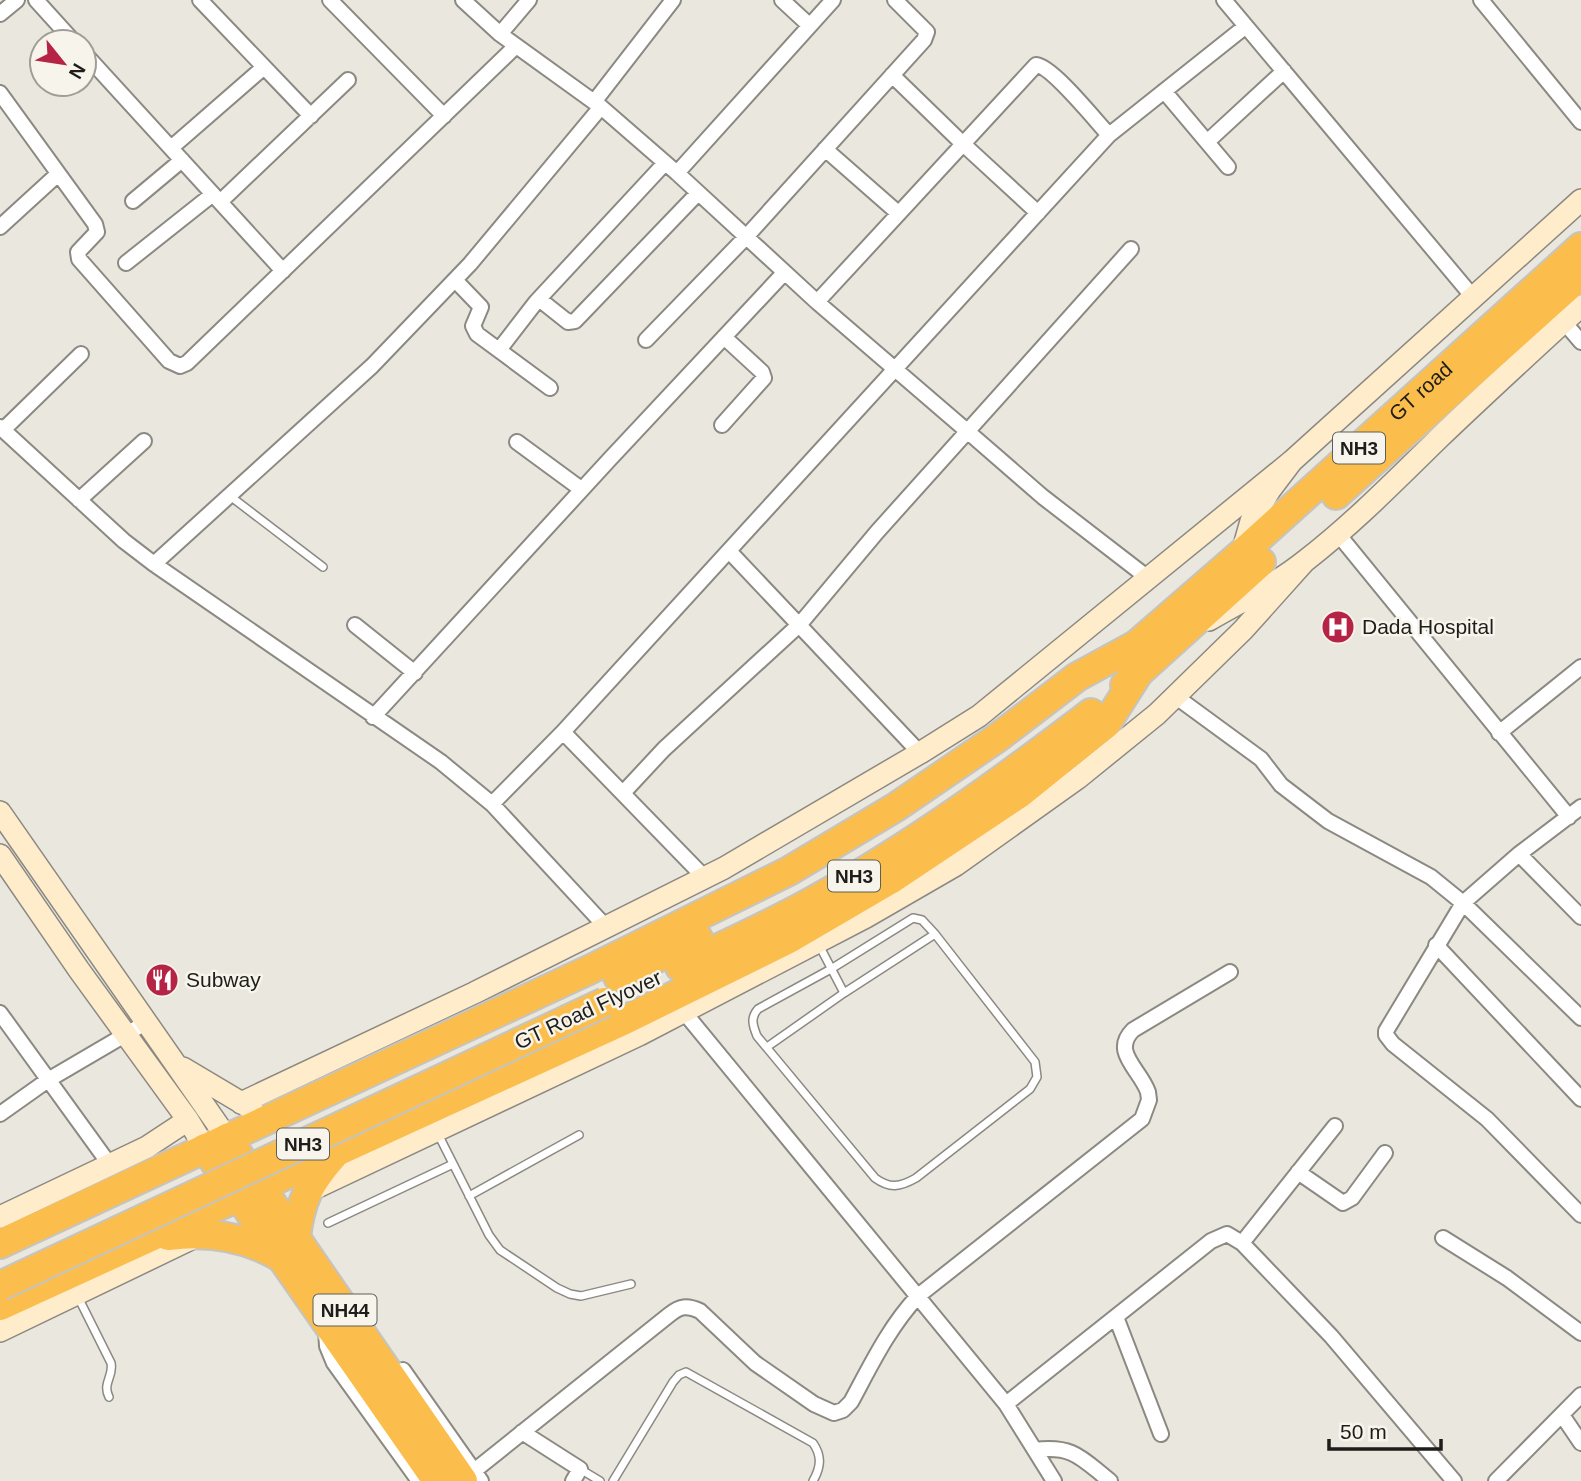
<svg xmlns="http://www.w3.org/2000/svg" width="1581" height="1481" viewBox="0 0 1581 1481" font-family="Helvetica,sans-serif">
<rect width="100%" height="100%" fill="#eae7df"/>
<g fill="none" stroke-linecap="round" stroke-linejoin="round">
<defs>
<path id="lane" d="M 230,496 L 323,567
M 913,918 L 922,920 L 935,934 L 1035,1062 L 1037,1077 L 1030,1089 L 916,1178 C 900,1187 890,1189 875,1178 L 757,1036 C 753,1026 750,1018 758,1009 L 831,969 Z
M 818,943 L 844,993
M 767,1047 L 844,993 L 935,934
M 437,1132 L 489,1235 L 500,1250 L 557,1288 L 570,1294 L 581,1296 L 631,1284
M 469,1196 L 579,1135
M 328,1223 L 453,1164
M 77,1295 L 111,1363 C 114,1376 102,1383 109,1397
M 580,1469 L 600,1481
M 613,1481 L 673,1382 L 679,1375 L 686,1372 L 813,1443 C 822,1456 821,1467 813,1481"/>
<path id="street" d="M 36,0 L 74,42
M 200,0 L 311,116
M 330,0 L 444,116
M 463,0 L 500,34 L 601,107 L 677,173 L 817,302 L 967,431 L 1043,497 L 1148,578
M 782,0 L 809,25
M 1224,0 L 1473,297
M 1481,0 L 1581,122
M 0,14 L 17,0
M 500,34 L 529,0
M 84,53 L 283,271
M 892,75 L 962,143 L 1038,213
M 1164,91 L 1228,167
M 0,93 L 95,224 L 97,232 L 78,252 L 79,259 L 169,361 L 180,366 L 187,363 L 516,46
M 594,102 L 673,0
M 1207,142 L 1284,71
M 171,148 L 264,67
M 825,149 L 898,213
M 677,173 L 833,0
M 133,201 L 182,160
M 220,202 L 348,80
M 0,227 L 58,174
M 126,263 L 213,194
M 455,280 L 481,307 L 473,326 L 477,334 L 550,388
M 539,299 L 568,322 L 575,321 L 698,193
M 817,302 L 1036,65 C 1052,66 1095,120 1109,135
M 1564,322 L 1581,342
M 646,340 L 746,237 L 924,40 L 927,32 L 895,0
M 499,350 L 536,302 L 665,163
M 722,425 L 764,378 L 762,372 L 724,337
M 0,427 L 124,541 L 154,564 L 441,762 L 492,804 L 606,927
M 3,430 L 81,354
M 517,442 L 581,489
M 79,500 L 144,441
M 1338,534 L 1569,817
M 729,551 L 920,753
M 154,564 L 372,366 L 470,264 L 601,107
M 355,625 L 415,673
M 1175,696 L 1261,759 L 1281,785 L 1328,821 L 1431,877 L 1463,903 L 1581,1018
M 373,717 L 609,460 L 784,273
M 563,732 L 704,877
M 1499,733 L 1581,667
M 623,793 L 664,749 L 800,624 L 877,532 L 1131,249
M 492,804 L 563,732 L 1109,135 L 1246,26
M 1581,807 L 1519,854 L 1463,903 L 1386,1031 L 1386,1035 L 1393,1044 L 1487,1119 L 1581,1215
M 1519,854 L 1581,917
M 1436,945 L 1581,1099
M 684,1012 L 1006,1404 L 1054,1481
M 0,1013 L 110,1165
M 0,1114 L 48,1080 L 147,1022
M 1298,1172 L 1343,1203 L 1352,1198 L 1385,1153
M 1443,1238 L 1507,1278 L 1581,1333
M 1242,1243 L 1335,1126
M 1116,1317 L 1161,1434
M 326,1330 L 327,1346 L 334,1363 L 419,1481
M 403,1370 L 481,1481
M 1006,1404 L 1211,1241 L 1227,1234 L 1242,1243 L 1331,1336 L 1454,1481
M 1562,1415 L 1581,1443
M 522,1432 L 580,1469 L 573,1481
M 1035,1450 C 1074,1445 1082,1459 1110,1481
M 474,1471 L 669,1315 C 680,1306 687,1305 700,1311 L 755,1363 L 814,1404 L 834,1413 L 843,1410 L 851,1402 C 871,1365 889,1327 918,1296 L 1142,1119 L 1149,1100 L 1148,1092 C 1140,1069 1111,1052 1133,1030 L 1230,972
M 1496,1481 L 1581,1395"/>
<path id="secondary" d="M 1242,553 L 1251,521 L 1270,490 L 1292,461 L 1581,200
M 1209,620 C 1242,601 1276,584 1305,561 C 1354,523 1396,480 1439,438 C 1486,393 1533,350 1581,306
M 0,812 L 227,1138
M 0,855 L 79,970 L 188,1120 L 205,1148
M 183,1068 L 252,1109
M 241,1103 L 474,993 L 724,868 L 920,753 L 979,716 L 1292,461
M 307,1192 L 639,1035 L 866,917 L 956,865 L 1078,778 L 1157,714 L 1243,630 L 1304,562
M 0,1217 L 147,1147 L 188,1120
M 0,1331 L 193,1238"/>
<g id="highway">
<path d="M 1336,495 L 1581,275"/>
<path id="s1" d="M 1121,658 L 1242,553 L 1581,247"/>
<path d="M 1125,685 L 1261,562"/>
<path d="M 680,967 C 724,945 770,925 813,901 C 911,847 1002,781 1091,713"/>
<path d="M 618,977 L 698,938"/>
<path d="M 227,1138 L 463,1481"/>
<path d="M 205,1148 L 437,1481"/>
<path d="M 168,1236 C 208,1231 245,1236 280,1257"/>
<path d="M 296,1238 C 300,1201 309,1183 334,1155"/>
<path d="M 0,1244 L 591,969 L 789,871 L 896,807 L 997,738 L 1077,677 L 1134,646"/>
<path d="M 0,1306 L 625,1020 L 789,939 L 890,880 L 1019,794 L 1106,724 L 1139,672"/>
</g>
</defs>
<use href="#lane" stroke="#8c8982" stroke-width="10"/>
<use href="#street" stroke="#8c8982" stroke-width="18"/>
<use href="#secondary" stroke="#8c8982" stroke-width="24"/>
<use href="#highway" stroke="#c4c4c3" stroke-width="32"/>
<use href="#lane" stroke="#fff" stroke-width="7"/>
<use href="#street" stroke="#fff" stroke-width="14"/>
<use href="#secondary" stroke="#feecca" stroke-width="21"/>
<use href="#highway" stroke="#fbbe4d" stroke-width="28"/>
<defs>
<path id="highway-bridge" d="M 0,1286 L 605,1002"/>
</defs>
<use href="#highway-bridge" stroke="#c4c4c3" stroke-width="32" stroke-linecap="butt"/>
<use href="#highway-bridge" stroke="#fbbe4d" stroke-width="28"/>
</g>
<defs>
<symbol id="hospital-disc" viewBox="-11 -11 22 22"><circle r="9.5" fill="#b52345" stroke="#f7f4ec"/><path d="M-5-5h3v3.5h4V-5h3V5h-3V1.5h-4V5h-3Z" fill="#fff"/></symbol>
<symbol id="restaurant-disc" viewBox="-11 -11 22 22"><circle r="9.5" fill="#b52345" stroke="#f7f4ec"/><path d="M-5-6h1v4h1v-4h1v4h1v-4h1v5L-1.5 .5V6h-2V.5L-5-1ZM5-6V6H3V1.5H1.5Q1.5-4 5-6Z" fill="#fff"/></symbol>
</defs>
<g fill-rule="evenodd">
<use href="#hospital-disc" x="1319" y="608" width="38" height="38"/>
<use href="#restaurant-disc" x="143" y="961" width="38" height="38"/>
</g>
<g text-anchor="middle" stroke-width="5" stroke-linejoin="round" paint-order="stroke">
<g fill="#f7f4ec" stroke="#5f5e59" stroke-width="2">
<rect x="1333" y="432.5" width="52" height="31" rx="5"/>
<rect x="828" y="860.5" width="52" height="31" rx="5"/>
<rect x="277" y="1128.5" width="52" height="31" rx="5"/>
<rect x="313.5" y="1294.5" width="63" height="31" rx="5"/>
</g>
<g font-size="19" font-weight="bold" fill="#1e1d1a">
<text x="1359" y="455">NH3</text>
<text x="854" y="883">NH3</text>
<text x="303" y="1151">NH3</text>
<text x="345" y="1317">NH44</text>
</g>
<g font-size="21" fill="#1e1d1a" stroke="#f7f4ec">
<text dy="7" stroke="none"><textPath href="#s1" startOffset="401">GT road</textPath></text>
<text transform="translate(588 1010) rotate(-25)" y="7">GT Road Flyover</text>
</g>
<g font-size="21" fill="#1e1d1a" stroke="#f7f4ec" text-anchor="start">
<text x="1362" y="634">Dada Hospital</text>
<text x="186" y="987">Subway</text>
</g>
</g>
<g transform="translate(63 63) rotate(120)"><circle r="33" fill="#f7f4ec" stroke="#a09e98" stroke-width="2"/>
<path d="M0-5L12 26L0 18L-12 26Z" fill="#b52345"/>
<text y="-10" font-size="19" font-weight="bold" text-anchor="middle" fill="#1e1d1a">N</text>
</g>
<path d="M1329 1439v10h112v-10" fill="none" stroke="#1e1d1a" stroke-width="3.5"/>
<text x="1340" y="1439" font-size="21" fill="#1e1d1a" stroke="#f7f4ec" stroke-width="5" paint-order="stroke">50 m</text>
</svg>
